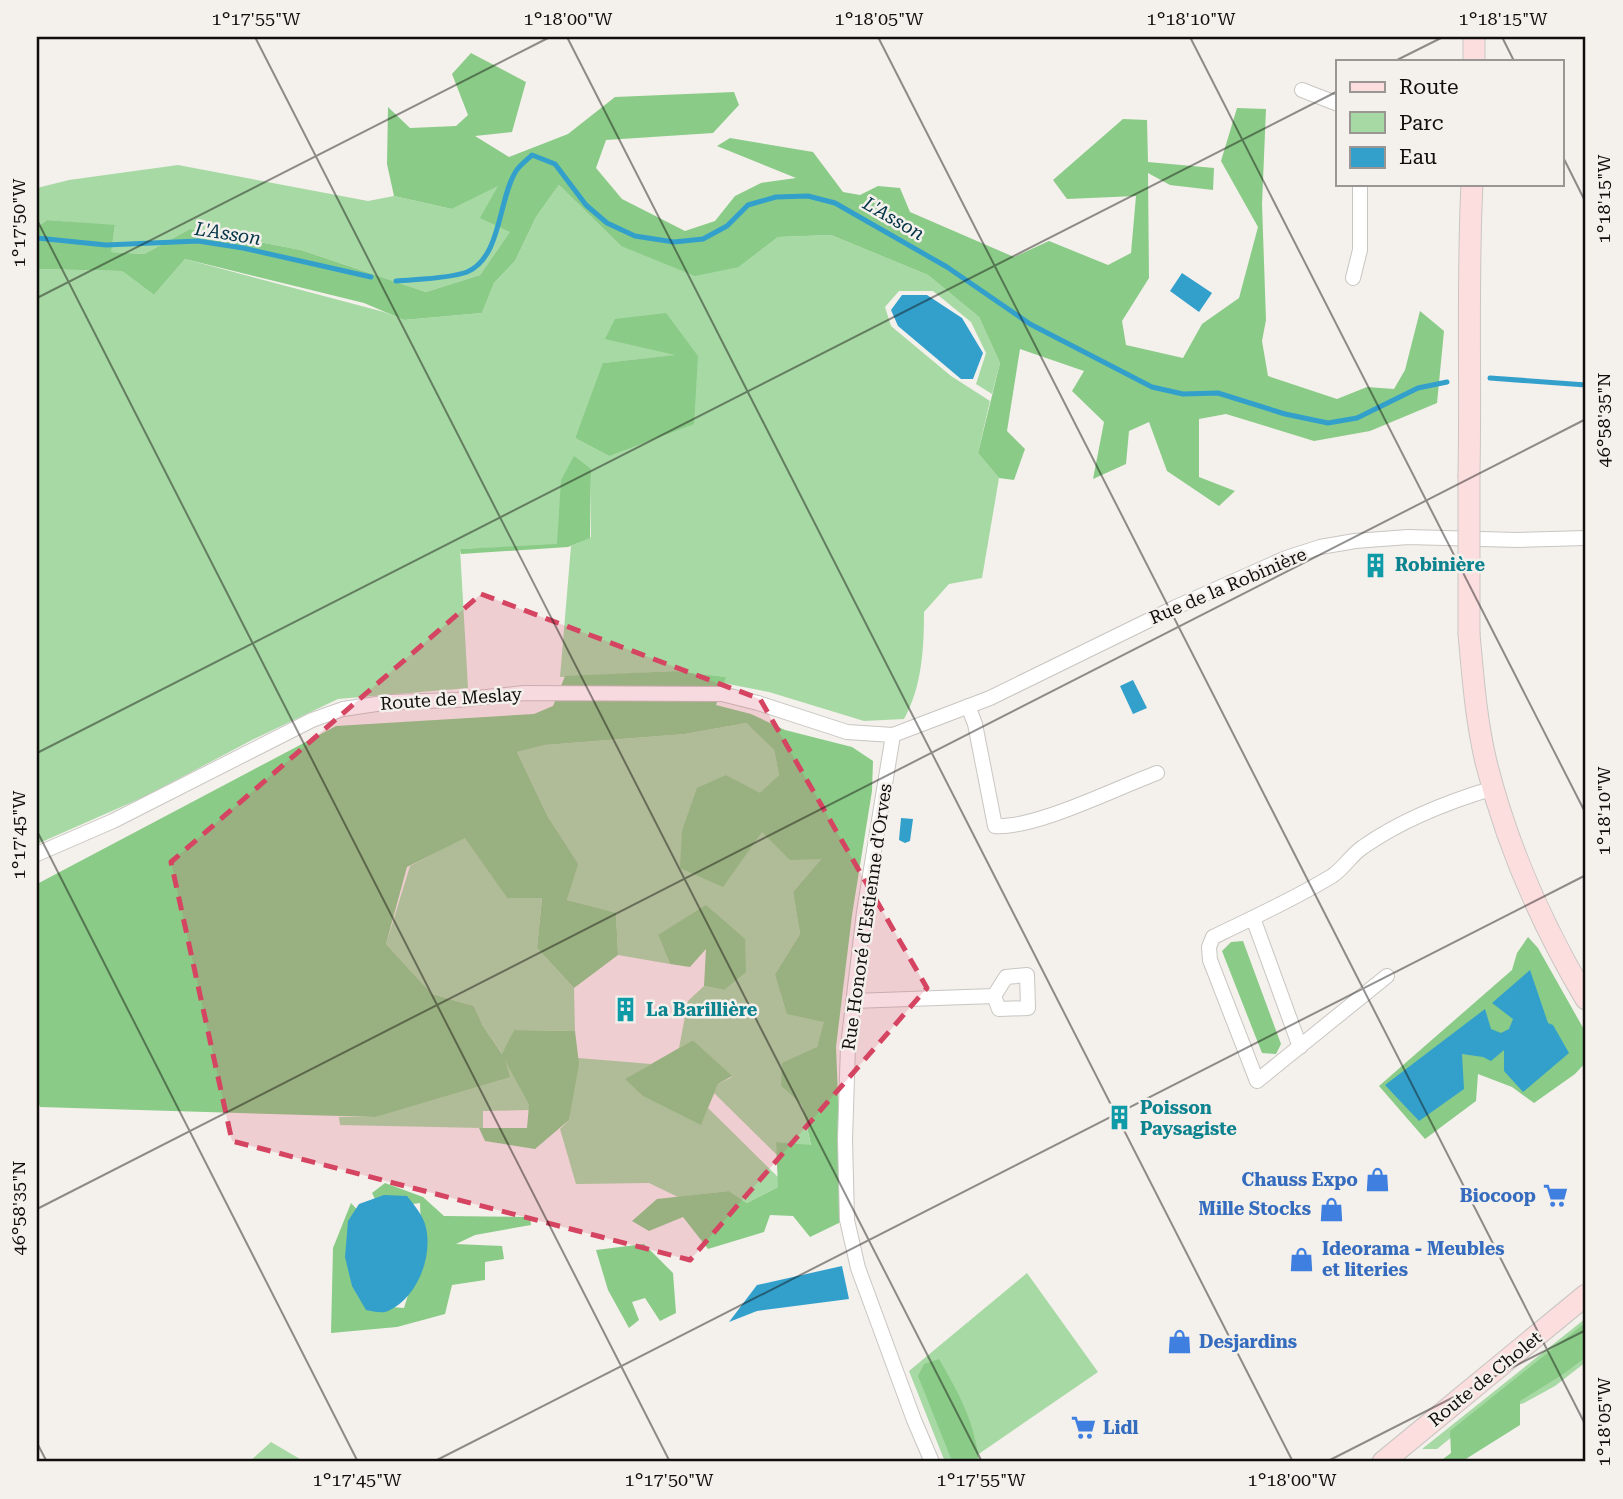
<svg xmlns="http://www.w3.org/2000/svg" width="1623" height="1499" viewBox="0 0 1623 1499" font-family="'Roboto Serif',serif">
<rect width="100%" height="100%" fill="#f4f0ec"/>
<path fill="#a7d9a4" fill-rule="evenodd" d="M 178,165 L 368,201 L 394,196 L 452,209 L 499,185 L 511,231 L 480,275 L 426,292 L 301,250 L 190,229 L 144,254 L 110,252 L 115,226 L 47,220 L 37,227 L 37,188 L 69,180 Z
M 559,185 L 621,246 L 739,267 L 778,237 L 831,235 L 928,275 L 979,317 L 1000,363 L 992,394 L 976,384 L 986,353 L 971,322 L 933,291 L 899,291 L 885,307 L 891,326 L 951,376 L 990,401 L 978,453 L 999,478 L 982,578 L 949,584 L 924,612 C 924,648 922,687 904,719 L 864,721 L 769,692 L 723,683 L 725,677 L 676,671 L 560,677 L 571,546 L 591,537 L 591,469 L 557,545 L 460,549 L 468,688 L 338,699 L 252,740 L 146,796 L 37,844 L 37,269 L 122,271 L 154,295 L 185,259 L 384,312 L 404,320 L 482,313 L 494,283 L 515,261 L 536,217 ZM 678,355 L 609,456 L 575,438 L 604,363 Z
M 746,723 L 774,750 L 779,775 L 760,794 L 726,775 L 762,832 L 821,859 L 793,892 L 800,934 L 775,974 L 825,1022 L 817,1047 L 781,1086 L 802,1105 L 811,1146 L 776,1142 L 777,1155 L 714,1093 L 718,1084 L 732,1077 L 693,1040 L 679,1048 L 688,1001 L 704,986 L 724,990 L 745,939 L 658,935 L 670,964 L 618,955 L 616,914 L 567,900 L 577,864 L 548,817 L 517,752 L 545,745 L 685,734 Z
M 465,837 L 507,898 L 542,897 L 537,948 L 574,988 L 575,1031 L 514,1030 L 503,1055 L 529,1105 L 529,1110 L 483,1111 L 483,1128 L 340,1125 L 339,1117 L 375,1117 L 503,1055 L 483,1026 L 474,1006 L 432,994 L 386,944 L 410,866 Z
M 578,1058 L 651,1064 L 626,1079 L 701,1124 L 708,1108 L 778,1177 L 778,1187 L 747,1203 L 729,1191 L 678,1197 L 649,1183 L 576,1184 L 560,1129 L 569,1120 Z
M 1027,1273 L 1098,1372 L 967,1462 L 945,1462 L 909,1371 Z
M 1586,1318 L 1586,1362 L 1555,1386 L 1524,1403 L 1489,1414 L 1453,1436 L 1437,1449 L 1422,1449 Z
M 271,1442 L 305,1462 L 249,1462 Z"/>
<path fill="#8acb87" d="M 471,53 L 526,82 L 512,132 L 475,136 L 509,157 L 568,134 L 615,97 L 734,92 L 739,105 L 713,133 L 606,140 L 596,168 L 622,199 L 685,231 L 715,221 L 735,196 L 761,183 L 796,178 L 717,146 L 730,138 L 813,152 L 843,192 L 860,195 L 878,186 L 900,188 L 910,212 L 1014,257 L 1049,241 L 1108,265 L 1131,253 L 1136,196 L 1067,199 L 1053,180 L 1123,119 L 1147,120 L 1148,162 L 1214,168 L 1213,190 L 1170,185 L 1148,173 L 1149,278 L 1122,321 L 1126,345 L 1183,358 L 1202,324 L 1239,298 L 1258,227 L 1221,161 L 1237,108 L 1266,109 L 1262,204 L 1266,320 L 1262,341 L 1268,376 L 1337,399 L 1367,387 L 1394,389 L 1405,370 L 1420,311 L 1444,331 L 1437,403 L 1370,431 L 1314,441 L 1226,414 L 1199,419 L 1199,477 L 1235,491 L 1219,506 L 1167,471 L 1149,422 L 1129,431 L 1126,464 L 1093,479 L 1104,422 L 1072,391 L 1084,371 L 1020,349 L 1007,431 L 1025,449 L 1014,480 L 999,478 L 978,453 L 1000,363 L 979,317 L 928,275 L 831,235 L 778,237 L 739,267 L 695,276 L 621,246 L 559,185 L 536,217 L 515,261 L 494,283 L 482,313 L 404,320 L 364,303 L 185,259 L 154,295 L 122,271 L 37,269 L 37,227 L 47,220 L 115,225 L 111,252 L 144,254 L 190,229 L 301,250 L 426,292 L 480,275 L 510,232 L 480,218 L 498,186 L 452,209 L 394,196 L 387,164 L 388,107 L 410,128 L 456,126 L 468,115 L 452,74 Z
M 666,313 L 698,356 L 694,424 L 609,456 L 575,438 L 603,363 L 675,355 L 605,339 L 615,319 Z
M 574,456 L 591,469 L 590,538 L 568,547 L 461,554 L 460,549 L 557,544 L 561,480 Z
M 676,671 L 726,677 L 716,705 L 751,714 L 785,730 L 852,747 L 873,761 L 872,791 L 852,915 L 836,1047 L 843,1221 L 810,1237 L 793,1216 L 770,1215 L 764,1232 L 708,1249 L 683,1217 L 649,1231 L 632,1221 L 657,1199 L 729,1191 L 747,1203 L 778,1187 L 776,1142 L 811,1145 L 802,1105 L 781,1086 L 782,1063 L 817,1047 L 824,1022 L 787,1014 L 775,974 L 800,934 L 793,892 L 821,859 L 790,860 L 762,832 L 723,887 L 680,868 L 682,831 L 697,788 L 726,775 L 760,793 L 779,775 L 774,750 L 746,723 L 685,734 L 545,745 L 517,752 L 548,817 L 578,864 L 567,900 L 616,913 L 618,955 L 574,988 L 537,948 L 542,898 L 507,898 L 465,838 L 407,867 L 386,944 L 432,994 L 474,1006 L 483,1026 L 502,1054 L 514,1030 L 575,1031 L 579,1064 L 569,1120 L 535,1149 L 485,1141 L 479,1128 L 527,1128 L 529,1105 L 505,1060 L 510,1077 L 375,1117 L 40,1107 L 37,1099 L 37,884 L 336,726 L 534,714 L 553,706 L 565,676 Z
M 706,905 L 745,939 L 746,972 L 724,990 L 704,986 L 706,949 L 690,967 L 670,964 L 658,935 Z
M 1528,937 L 1538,948 L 1586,1033 L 1586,1062 L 1575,1074 L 1534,1103 L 1512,1087 L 1478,1074 L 1476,1101 L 1425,1139 L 1379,1086 L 1512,970 L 1517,953 Z
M 1243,941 L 1281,1044 L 1276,1054 L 1262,1053 L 1222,951 L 1231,942 Z
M 693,1040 L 732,1076 L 718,1084 L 701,1125 L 643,1096 L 625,1079 Z
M 385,1183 L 423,1197 L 444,1216 L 530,1217 L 531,1225 L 475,1235 L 456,1244 L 502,1246 L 504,1259 L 485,1262 L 485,1280 L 452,1285 L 445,1314 L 397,1327 L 331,1333 L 333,1248 L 351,1203 L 364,1217 L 367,1305 L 404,1308 L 422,1250 L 420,1203 L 405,1205 L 382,1213 L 372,1193 Z
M 644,1244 L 673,1273 L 676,1313 L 660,1321 L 645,1298 L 632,1302 L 639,1320 L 629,1328 L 608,1290 L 596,1250 Z
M 1586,1322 L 1586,1357 L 1565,1373 L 1520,1401 L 1520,1425 L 1461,1462 L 1439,1462 L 1451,1453 L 1450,1431 Z
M 939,1359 C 959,1394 974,1420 979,1461 L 977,1462 L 952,1461 L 918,1376 L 924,1364 Z"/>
<path fill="#33a0cc" d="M 1182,273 L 1212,293 L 1199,312 L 1170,291 Z
M 902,295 L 927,295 L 962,318 L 983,353 L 973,379 L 961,379 L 898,326 L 891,310 Z
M 1133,680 L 1147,708 L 1133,714 L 1120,686 Z
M 901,818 L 913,819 L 910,841 L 905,843 L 899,840 Z
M 1530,970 L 1548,1023 L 1553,1025 L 1569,1053 L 1523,1092 L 1504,1071 L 1504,1050 L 1491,1061 L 1483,1057 L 1462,1054 L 1464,1089 L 1419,1121 L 1385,1085 L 1485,1009 L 1491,1029 L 1501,1033 L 1509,1029 L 1513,1019 L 1492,1003 Z
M 384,1195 L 407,1196 C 414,1205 424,1216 426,1228 C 433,1258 416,1299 388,1311 C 382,1314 373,1311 366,1310 L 352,1286 L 345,1257 L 348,1221 L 359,1204 Z
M 842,1266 L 849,1299 L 757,1311 L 729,1322 L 757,1285 Z"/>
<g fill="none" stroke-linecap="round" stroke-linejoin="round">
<path stroke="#33a0cc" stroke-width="5" d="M 37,238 L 106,245 L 198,241 L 243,248 L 371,277
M 396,281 C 416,279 448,279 467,272 C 502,257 498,199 516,171 C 520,165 527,160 532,155 L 555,164 L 586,205 L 607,223 L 635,236 L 674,242 L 703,239 L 727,226 L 748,205 L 776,197 L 808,196 L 835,203 L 947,267 L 1030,324 L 1152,387 L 1183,394 L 1218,393 L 1285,414 L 1328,423 L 1357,418 L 1418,388 L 1447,382
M 1490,378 L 1586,385"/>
<defs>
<path id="minor" d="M 1302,90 L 1338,104
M 1353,278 L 1360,250 L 1360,184
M 968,706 L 975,724 L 995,826 C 1035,829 1116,788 1157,773
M 893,735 L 864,912 L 848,1046 L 845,1139 L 847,1220 L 858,1268 L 914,1420 L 932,1462
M 37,854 L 113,821 L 312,720 L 343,709 L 390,702 L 457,700 L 524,693 L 722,694 L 758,703 L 847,732 L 893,735 L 990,698 L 1176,607 L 1286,558 L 1320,547 L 1355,541 L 1408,537 L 1517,540 L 1586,538
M 1253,918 L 1300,1047
M 1387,976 L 1257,1081 L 1210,960 L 1209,947 L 1213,937 C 1253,918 1294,899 1332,876 C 1344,868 1351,855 1363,847 C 1400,821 1450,801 1494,788
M 853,1001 L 994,996 L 999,1009 L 1028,1008 L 1027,975 L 1006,977 L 994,996"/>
<path id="secondary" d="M 1474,37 L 1474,61
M 1469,475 C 1471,378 1467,281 1472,184
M 1469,634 C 1473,677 1476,720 1486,762 C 1507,846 1542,925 1586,999
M 1383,1462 L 1586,1295"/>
</defs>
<use href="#minor" stroke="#c9c6c2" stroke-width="16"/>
<use href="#secondary" stroke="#c9c6c2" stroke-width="23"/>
<use href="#minor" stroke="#fff" stroke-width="14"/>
<use href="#secondary" stroke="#fcdedf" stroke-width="21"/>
<defs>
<path id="secondary-bridge" d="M 1469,475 L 1469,634"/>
</defs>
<use href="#secondary-bridge" stroke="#c9c6c2" stroke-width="23" stroke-linecap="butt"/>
<use href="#secondary-bridge" stroke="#fcdedf" stroke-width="21"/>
</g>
<path fill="#d54562" fill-opacity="0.2" stroke="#d54562" stroke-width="5" stroke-dasharray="14 9" stroke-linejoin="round" d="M 481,594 L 760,699 L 927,988 L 690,1260 L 232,1141 L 171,862 Z"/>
<path fill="none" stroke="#110f0e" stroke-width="2" stroke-opacity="0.45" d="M 255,37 L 982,1462M 567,37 L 1293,1462M 878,37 L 1586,1426M 1190,37 L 1586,814M 1502,37 L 1514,61M 1395,61 L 1443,37M 1562,155 L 1586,203M 37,220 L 670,1462M 37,298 L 550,37M 37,753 L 1338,91M 37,831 L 358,1462M 37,1209 L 1586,419M 37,1443 L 47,1462M 433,1462 L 1586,875M 1326,1462 L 1586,1330"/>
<defs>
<symbol id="building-bare" viewBox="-9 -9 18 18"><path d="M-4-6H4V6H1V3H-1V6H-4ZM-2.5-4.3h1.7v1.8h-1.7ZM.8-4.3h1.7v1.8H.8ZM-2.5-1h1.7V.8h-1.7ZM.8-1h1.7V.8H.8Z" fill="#0f9aa8" stroke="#f4f0ec" stroke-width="2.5" paint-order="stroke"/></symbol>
<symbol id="shop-bare" viewBox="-9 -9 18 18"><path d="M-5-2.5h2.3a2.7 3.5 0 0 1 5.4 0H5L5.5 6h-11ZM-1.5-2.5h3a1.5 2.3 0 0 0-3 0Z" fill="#3f7fe0" stroke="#f4f0ec" stroke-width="2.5" paint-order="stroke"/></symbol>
<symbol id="supermarket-bare" viewBox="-9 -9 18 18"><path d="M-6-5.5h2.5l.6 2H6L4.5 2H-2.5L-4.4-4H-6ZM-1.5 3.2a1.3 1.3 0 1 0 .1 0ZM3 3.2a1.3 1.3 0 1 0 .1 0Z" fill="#3f7fe0" stroke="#f4f0ec" stroke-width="2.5" paint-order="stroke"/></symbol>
</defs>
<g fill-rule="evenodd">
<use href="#building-bare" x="1358" y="548" width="35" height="35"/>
<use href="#building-bare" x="608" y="992" width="35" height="35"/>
<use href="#building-bare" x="1102" y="1100" width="35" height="35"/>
<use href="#shop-bare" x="1360" y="1162" width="35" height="35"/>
<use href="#supermarket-bare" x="1538" y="1178" width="35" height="35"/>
<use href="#shop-bare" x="1314" y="1192" width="35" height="35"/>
<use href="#shop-bare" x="1284" y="1242" width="35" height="35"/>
<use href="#shop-bare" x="1162" y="1324" width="35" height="35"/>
<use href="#supermarket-bare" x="1066" y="1410" width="35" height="35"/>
</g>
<g text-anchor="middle" stroke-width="5" stroke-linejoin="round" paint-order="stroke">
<g font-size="18" font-weight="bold" fill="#0d838f" stroke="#f4f0ec" text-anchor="start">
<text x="1395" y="571">Robinière</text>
<text x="646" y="1016">La Barillière</text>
<text x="1140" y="1114">Poisson<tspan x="1140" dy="21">Paysagiste</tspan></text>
</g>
<g font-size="18" fill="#110f0e" stroke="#f4f0ec">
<text transform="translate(1228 586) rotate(-23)" y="6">Rue de la Robinière</text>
<text transform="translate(451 699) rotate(-4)" y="6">Route de Meslay</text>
<text transform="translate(867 917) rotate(-82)" y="6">Rue Honoré d'Estienne d'Orves</text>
<text transform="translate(1485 1379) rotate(-39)" y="6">Route de Cholet</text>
</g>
<g font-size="18" font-weight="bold" fill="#366cbe" stroke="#f4f0ec" text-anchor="end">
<text x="1358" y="1186">Chauss Expo</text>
<text x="1536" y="1202">Biocoop</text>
<text x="1311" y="1215">Mille Stocks</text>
<text x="1322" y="1255" text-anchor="start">Ideorama - Meubles<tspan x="1322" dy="21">et literies</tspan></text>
<text x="1199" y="1348" text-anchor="start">Desjardins</text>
<text x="1103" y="1434" text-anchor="start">Lidl</text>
</g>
<g font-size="19" font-style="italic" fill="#033447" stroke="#f4f0ec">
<text transform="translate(894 218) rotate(30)" y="7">L'Asson</text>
<text transform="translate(228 233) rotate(9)" y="7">L'Asson</text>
</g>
</g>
<rect width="1623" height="1499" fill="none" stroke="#f4f0ec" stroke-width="77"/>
<rect x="1336" y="60" width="228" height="126" fill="#f4f0ec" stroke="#999693" stroke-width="2"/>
<rect x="1350" y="82" width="35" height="10" fill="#fcdedf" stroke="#999693" stroke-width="2"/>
<text x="1399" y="94" font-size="21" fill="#110f0e">Route</text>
<rect x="1350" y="112" width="35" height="21" fill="#a7d9a4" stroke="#999693" stroke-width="2"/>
<text x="1399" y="130" font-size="21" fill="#110f0e">Parc</text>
<rect x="1350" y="147" width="35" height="21" fill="#33a0cc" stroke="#999693" stroke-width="2"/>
<text x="1399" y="164" font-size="21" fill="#110f0e">Eau</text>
<rect x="38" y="38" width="1546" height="1422" fill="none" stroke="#110f0e" stroke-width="2.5"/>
<g font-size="18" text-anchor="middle" fill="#110f0e">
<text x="256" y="25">1°17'55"W</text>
<text x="568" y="25">1°18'00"W</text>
<text x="879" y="25">1°18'05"W</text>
<text x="1191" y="25">1°18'10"W</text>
<text x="1503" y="25">1°18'15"W</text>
<text transform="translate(1604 199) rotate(-90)" y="6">1°18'15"W</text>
<text transform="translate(19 223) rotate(-90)" y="6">1°17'50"W</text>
<text transform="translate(1604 420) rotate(-90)" y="6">46°58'35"N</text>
<text transform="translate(1604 811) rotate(-90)" y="6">1°18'10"W</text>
<text transform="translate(19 835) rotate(-90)" y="6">1°17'45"W</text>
<text transform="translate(19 1208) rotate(-90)" y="6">46°58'35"N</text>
<text transform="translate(1604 1422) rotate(-90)" y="6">1°18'05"W</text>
<text x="357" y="1486">1°17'45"W</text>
<text x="669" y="1486">1°17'50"W</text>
<text x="981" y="1486">1°17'55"W</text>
<text x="1292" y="1486">1°18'00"W</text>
</g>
</svg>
